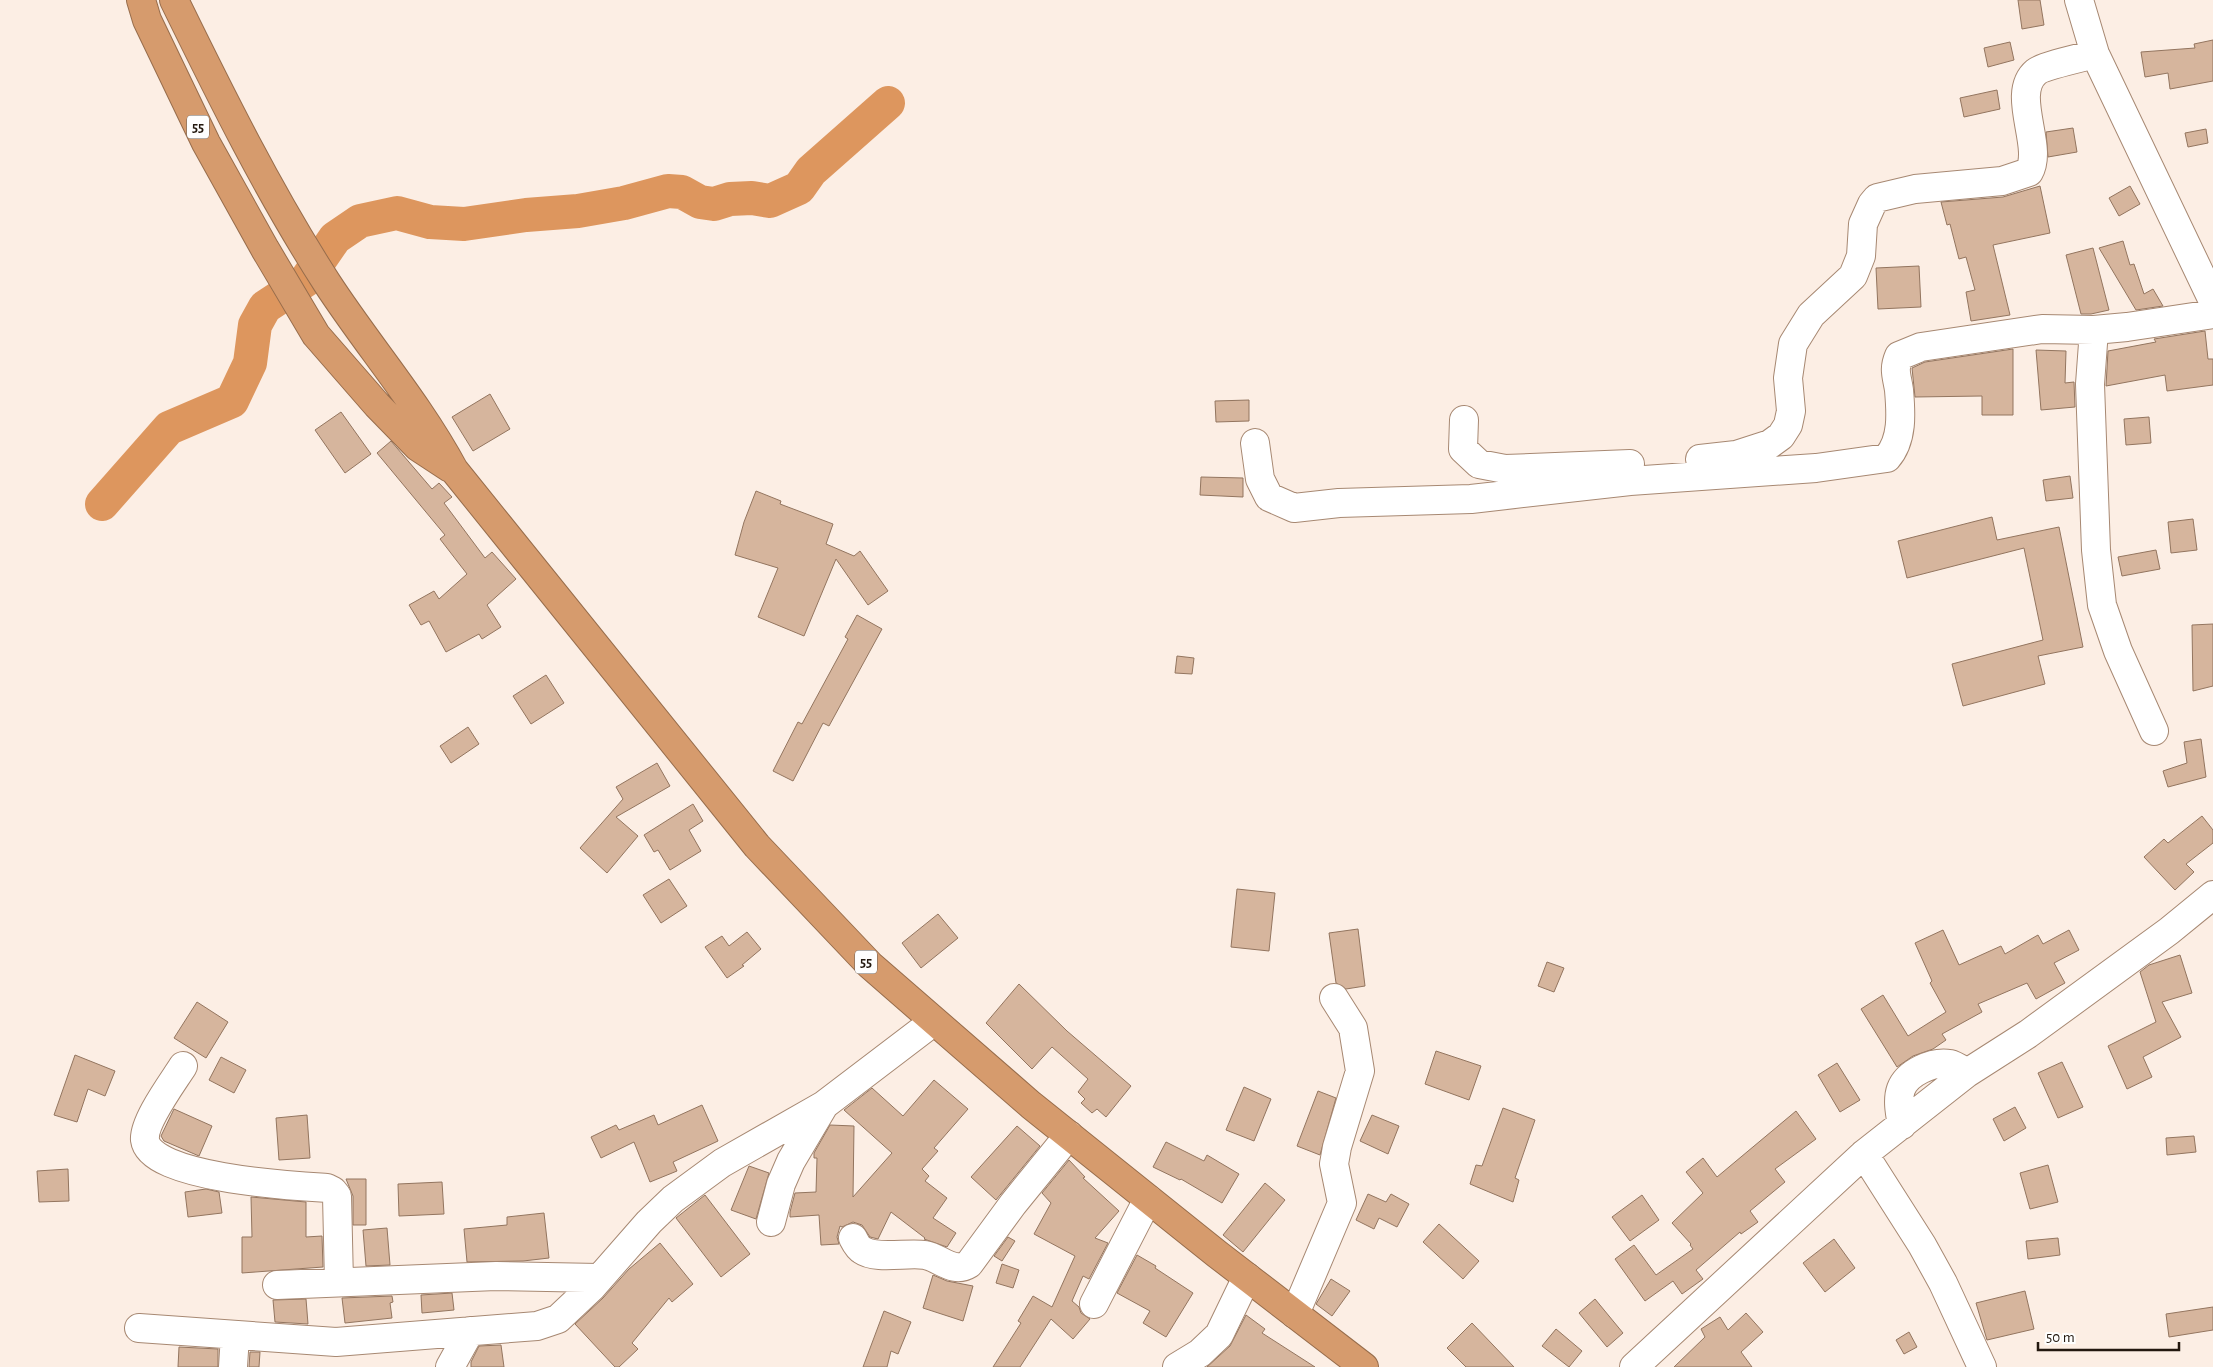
<svg xmlns="http://www.w3.org/2000/svg" width="2213" height="1367" viewBox="0 0 2213 1367" font-family="'Alegreya Sans',sans-serif">
<rect width="100%" height="100%" fill="#fceee4"/>
<g fill="none" stroke-linecap="round" stroke-linejoin="round">
<path stroke="#dd965e" stroke-width="34" d="M 102,504 L 169,428 L 232,401 L 250,363 L 255,325 L 265,307 L 306,280 L 335,238 L 360,221 L 397,213 L 430,222 L 464,224 L 526,215 L 578,211 L 624,203 L 668,191 L 682,192 L 700,202 L 714,204 L 730,199 L 752,198 L 770,201 L 799,188 L 811,171 L 888,103"/>
</g>
<path fill="#d6b59d" stroke="#93755f" d="M 2018,0 L 2040,0 L 2044,25 L 2022,29 Z
M 2213,40 L 2213,81 L 2170,89 L 2168,73 L 2145,77 L 2141,52 L 2195,48 L 2194,44 Z
M 2010,42 L 2014,60 L 1988,67 L 1984,48 Z
M 1997,90 L 2000,109 L 1964,117 L 1960,98 Z
M 2073,128 L 2077,152 L 2048,157 L 2046,132 Z
M 2206,129 L 2208,143 L 2188,147 L 2185,133 Z
M 2040,186 L 2050,233 L 1993,245 L 2010,315 L 1971,321 L 1966,292 L 1975,290 L 1966,257 L 1959,259 L 1950,224 L 1947,225 L 1941,202 L 2003,197 Z
M 2130,186 L 2140,204 L 2119,216 L 2109,198 Z
M 2123,241 L 2130,265 L 2134,264 L 2144,294 L 2153,289 L 2163,306 L 2136,310 L 2099,248 Z
M 2093,248 L 2109,310 L 2091,314 L 2081,314 L 2066,255 Z
M 1919,266 L 1921,307 L 1878,309 L 1876,268 Z
M 2205,331 L 2208,359 L 2213,359 L 2213,385 L 2167,391 L 2165,375 L 2106,386 L 2108,351 L 2156,342 L 2154,339 Z
M 2013,349 L 2013,415 L 1982,415 L 1982,396 L 1915,397 L 1912,368 L 1925,362 Z
M 2036,350 L 2066,351 L 2065,383 L 2074,382 L 2075,407 L 2041,410 Z
M 490,394 L 510,429 L 473,451 L 452,417 Z
M 1249,400 L 1249,421 L 1216,422 L 1215,401 Z
M 341,412 L 371,454 L 345,473 L 315,430 Z
M 2149,417 L 2151,443 L 2126,445 L 2124,419 Z
M 391,441 L 432,489 L 439,483 L 452,497 L 444,503 L 485,558 L 492,552 L 516,579 L 487,605 L 501,627 L 482,639 L 479,634 L 446,652 L 429,621 L 421,625 L 409,605 L 434,591 L 439,599 L 467,574 L 440,539 L 445,535 L 377,453 Z
M 2070,476 L 2073,498 L 2046,501 L 2043,480 Z
M 1201,477 L 1243,478 L 1243,497 L 1200,495 Z
M 756,491 L 781,501 L 780,504 L 833,524 L 826,544 L 854,556 L 860,551 L 888,591 L 868,605 L 836,559 L 804,636 L 758,617 L 778,568 L 735,555 L 744,522 Z
M 1992,517 L 1997,540 L 2059,527 L 2083,647 L 2038,656 L 2045,684 L 1963,706 L 1952,664 L 2043,640 L 2024,548 L 1907,578 L 1898,541 Z
M 2193,519 L 2197,550 L 2171,553 L 2168,522 Z
M 2156,550 L 2160,569 L 2122,576 L 2118,557 Z
M 857,615 L 882,629 L 829,726 L 823,723 L 793,781 L 773,771 L 798,722 L 802,724 L 848,639 L 845,637 Z
M 2213,624 L 2213,686 L 2193,691 L 2192,625 Z
M 1177,656 L 1194,658 L 1192,674 L 1175,673 Z
M 546,675 L 564,703 L 531,724 L 513,696 Z
M 468,727 L 479,744 L 451,763 L 440,746 Z
M 2201,739 L 2206,777 L 2168,787 L 2163,771 L 2187,763 L 2184,742 Z
M 657,763 L 670,786 L 616,817 L 638,836 L 607,873 L 580,848 L 623,799 L 616,787 Z
M 693,804 L 703,821 L 689,830 L 701,851 L 670,870 L 658,850 L 654,852 L 644,835 Z
M 2202,816 L 2213,830 L 2213,843 L 2186,864 L 2194,872 L 2175,890 L 2144,857 L 2164,839 L 2168,843 Z
M 669,879 L 687,906 L 661,923 L 643,895 Z
M 1237,889 L 1275,893 L 1269,951 L 1231,947 Z
M 938,914 L 958,938 L 921,968 L 902,943 Z
M 1358,929 L 1365,986 L 1346,989 L 1336,983 L 1329,933 Z
M 1943,930 L 1959,965 L 2001,946 L 2005,954 L 2038,935 L 2043,944 L 2069,930 L 2079,950 L 2054,963 L 2065,983 L 2036,999 L 2027,983 L 1978,1004 L 1982,1012 L 1942,1034 L 1946,1040 L 1933,1049 L 1913,1056 L 1897,1067 L 1861,1009 L 1883,995 L 1908,1036 L 1946,1012 L 1930,983 L 1932,981 L 1915,943 Z
M 747,932 L 761,949 L 742,965 L 744,966 L 727,978 L 705,947 L 722,936 L 729,946 Z
M 2180,955 L 2192,993 L 2162,1002 L 2181,1037 L 2143,1057 L 2152,1077 L 2127,1089 L 2108,1046 L 2156,1022 L 2140,972 L 2149,965 Z
M 1547,962 L 1564,968 L 1554,992 L 1538,986 Z
M 1019,984 L 1067,1031 L 1131,1086 L 1106,1117 L 1097,1109 L 1092,1113 L 1081,1103 L 1085,1099 L 1078,1092 L 1088,1079 L 1052,1047 L 1032,1069 L 986,1023 Z
M 197,1002 L 228,1022 L 206,1058 L 174,1038 Z
M 1436,1051 L 1481,1066 L 1469,1100 L 1425,1084 Z
M 75,1055 L 115,1071 L 105,1096 L 88,1089 L 77,1122 L 54,1115 Z
M 221,1057 L 246,1070 L 234,1093 L 209,1080 Z
M 2062,1062 L 2083,1107 L 2058,1118 L 2038,1073 Z
M 1837,1063 L 1860,1100 L 1840,1112 L 1818,1075 Z
M 934,1080 L 968,1109 L 934,1148 L 938,1151 L 922,1169 L 929,1176 L 925,1181 L 947,1198 L 933,1218 L 956,1233 L 947,1247 L 924,1239 L 925,1238 L 891,1212 L 878,1239 L 870,1237 L 862,1225 L 853,1222 L 842,1227 L 840,1226 L 837,1237 L 839,1244 L 821,1245 L 819,1215 L 790,1217 L 790,1212 L 795,1193 L 816,1192 L 817,1158 L 814,1158 L 814,1153 L 830,1125 L 854,1126 L 853,1197 L 892,1153 L 844,1110 L 872,1088 L 903,1116 Z
M 1244,1087 L 1271,1099 L 1254,1141 L 1226,1130 Z
M 1318,1091 L 1336,1098 L 1320,1155 L 1297,1146 Z
M 702,1105 L 718,1141 L 673,1162 L 677,1171 L 650,1182 L 634,1142 L 601,1158 L 591,1137 L 616,1125 L 619,1130 L 654,1115 L 658,1125 Z
M 2015,1107 L 2026,1128 L 2004,1141 L 1993,1119 Z
M 1503,1108 L 1535,1120 L 1515,1178 L 1519,1180 L 1513,1202 L 1470,1184 L 1476,1165 L 1482,1166 Z
M 174,1109 L 212,1126 L 199,1156 L 164,1141 L 161,1136 Z
M 1796,1111 L 1816,1139 L 1775,1169 L 1785,1182 L 1750,1211 L 1758,1222 L 1741,1234 L 1740,1232 L 1696,1270 L 1703,1279 L 1682,1294 L 1673,1281 L 1645,1301 L 1615,1259 L 1634,1245 L 1656,1275 L 1693,1249 L 1690,1245 L 1691,1244 L 1672,1223 L 1703,1193 L 1686,1172 L 1703,1158 L 1717,1177 Z
M 307,1115 L 310,1158 L 279,1160 L 276,1118 Z
M 1372,1115 L 1399,1126 L 1388,1154 L 1360,1141 Z
M 1017,1126 L 1040,1146 L 996,1200 L 971,1177 Z
M 2194,1136 L 2196,1152 L 2167,1155 L 2166,1138 Z
M 1166,1142 L 1204,1161 L 1207,1155 L 1239,1174 L 1222,1203 L 1181,1179 L 1180,1180 L 1153,1167 Z
M 1069,1160 L 1085,1177 L 1083,1178 L 1119,1211 L 1095,1238 L 1108,1243 L 1089,1279 L 1083,1276 L 1072,1301 L 1079,1307 L 1081,1313 L 1090,1319 L 1073,1339 L 1051,1319 L 1020,1367 L 993,1367 L 1021,1323 L 1018,1321 L 1033,1296 L 1052,1307 L 1075,1256 L 1034,1234 L 1051,1203 L 1042,1193 Z
M 2048,1165 L 2058,1202 L 2030,1209 L 2020,1173 Z
M 749,1166 L 769,1173 L 756,1219 L 731,1210 Z
M 68,1169 L 69,1201 L 39,1202 L 37,1171 Z
M 346,1179 L 366,1179 L 366,1225 L 353,1225 L 353,1196 Z
M 442,1182 L 444,1214 L 399,1216 L 398,1184 Z
M 1265,1183 L 1285,1200 L 1243,1252 L 1223,1235 Z
M 206,1189 L 219,1192 L 222,1213 L 188,1217 L 185,1192 Z
M 1368,1194 L 1386,1202 L 1391,1194 L 1409,1204 L 1397,1227 L 1379,1218 L 1374,1229 L 1356,1220 Z
M 705,1195 L 750,1254 L 721,1277 L 676,1218 Z
M 1642,1195 L 1659,1220 L 1630,1241 L 1612,1217 Z
M 251,1197 L 306,1202 L 306,1237 L 322,1236 L 323,1267 L 242,1273 L 242,1237 L 252,1237 Z
M 544,1213 L 549,1258 L 523,1261 L 467,1262 L 464,1229 L 507,1225 L 507,1217 Z
M 1439,1224 L 1479,1261 L 1463,1279 L 1423,1242 Z
M 387,1228 L 390,1265 L 366,1266 L 363,1230 Z
M 1008,1237 L 1015,1241 L 1002,1261 L 994,1256 Z
M 2058,1238 L 2060,1255 L 2028,1259 L 2026,1241 Z
M 1834,1239 L 1855,1268 L 1825,1292 L 1803,1263 Z
M 660,1243 L 693,1284 L 672,1302 L 669,1298 L 632,1343 L 638,1349 L 619,1367 L 615,1367 L 575,1324 L 603,1298 L 629,1269 Z
M 1137,1255 L 1156,1266 L 1155,1268 L 1193,1293 L 1166,1337 L 1143,1323 L 1150,1311 L 1117,1293 Z
M 1002,1264 L 1019,1270 L 1013,1288 L 996,1283 Z
M 933,1275 L 947,1281 L 973,1286 L 963,1321 L 923,1308 Z
M 1331,1279 L 1350,1291 L 1332,1316 L 1316,1304 Z
M 2025,1291 L 2034,1329 L 1987,1340 L 1976,1303 Z
M 452,1293 L 454,1310 L 422,1313 L 421,1295 Z
M 392,1296 L 393,1302 L 390,1303 L 392,1318 L 345,1323 L 342,1298 Z
M 306,1299 L 308,1324 L 275,1322 L 273,1300 Z
M 1595,1299 L 1623,1333 L 1607,1347 L 1579,1313 Z
M 2213,1307 L 2213,1330 L 2169,1337 L 2166,1314 Z
M 884,1311 L 911,1322 L 898,1354 L 891,1351 L 887,1367 L 863,1367 Z
M 1746,1313 L 1763,1332 L 1741,1352 L 1752,1367 L 1674,1367 L 1705,1337 L 1701,1329 L 1720,1317 L 1728,1330 Z
M 1246,1315 L 1265,1329 L 1262,1333 L 1315,1367 L 1207,1367 L 1230,1346 Z
M 1472,1323 L 1514,1367 L 1466,1367 L 1447,1348 Z
M 1556,1329 L 1582,1351 L 1569,1367 L 1542,1346 Z
M 1909,1332 L 1917,1347 L 1904,1354 L 1896,1340 Z
M 501,1345 L 504,1367 L 471,1367 L 471,1362 L 479,1346 Z
M 179,1347 L 218,1349 L 218,1367 L 178,1367 Z
M 250,1352 L 260,1352 L 259,1367 L 249,1367 Z"/>
<g fill="none" stroke-linecap="round" stroke-linejoin="round">
<defs>
<path id="minor" d="M 2079,0 L 2095,54 L 2213,301
M 2094,330 L 2090,384 L 2096,550 L 2102,605 L 2118,651 L 2154,731
M 1464,420 L 1463,449 L 1479,464 L 1505,469 L 1630,464
M 1255,443 L 1260,479 L 1269,497 L 1294,508 L 1339,503 L 1471,499 L 1630,481 L 1816,468 L 1887,458 C 1903,440 1901,413 1899,390 C 1897,376 1893,370 1899,356 L 1921,347 L 2042,329 L 2094,330 L 2127,327 L 2213,314
M 1700,459 L 1736,455 L 1770,444 L 1781,436 L 1788,425 L 1791,411 L 1788,378 L 1793,344 L 1811,315 L 1853,276 L 1861,256 L 1863,224 L 1872,204 L 1877,198 L 1915,189 L 2002,181 L 2029,172 C 2044,146 2010,94 2036,72 C 2043,66 2084,57 2095,54
M 183,1066 C 173,1082 143,1122 145,1140 C 150,1178 295,1186 327,1188 L 333,1191 L 337,1196 L 339,1282
M 1902,1125 C 1900,1114 1897,1100 1901,1089 C 1907,1073 1932,1061 1950,1064 C 1955,1065 1962,1070 1967,1073
M 1864,1154 L 1922,1245 L 1943,1283 L 1982,1367
M 771,1222 L 781,1184 L 791,1161 L 823,1107
M 853,1238 C 855,1242 858,1248 862,1250 C 876,1260 908,1252 925,1255 C 941,1258 953,1274 969,1264 L 1013,1204 L 1069,1135
M 277,1285 L 496,1276 L 599,1278
M 1094,1304 L 1148,1199
M 1295,1314 L 1342,1203 L 1334,1164 L 1337,1147 L 1360,1071 L 1353,1028 L 1334,998
M 139,1328 L 336,1342 L 537,1326 L 558,1319 L 592,1287 L 649,1222 L 673,1199 L 722,1163 L 824,1105 L 933,1022
M 233,1367 L 235,1335
M 450,1367 L 470,1331
M 1177,1367 L 1200,1353 L 1219,1335 L 1247,1277
M 1634,1367 L 1864,1154 L 1967,1073 L 2028,1034 L 2169,931 L 2213,895"/>
<path id="highway" d="M 141,0 L 147,20 L 206,143 L 265,249 L 316,335 L 377,405 L 418,447 L 450,468
M 174,0 C 221,96 269,193 327,283 C 368,346 418,403 454,470 L 757,846 L 870,965 L 1031,1105 L 1217,1254 L 1364,1367"/>
</defs>
<use href="#minor" stroke="#a78872" stroke-width="30"/>
<use href="#highway" stroke="#976d4c" stroke-width="30"/>
<use href="#minor" stroke="#fff" stroke-width="28"/>
<use href="#highway" stroke="#d69b6d" stroke-width="28"/>
</g>
<g text-anchor="middle" stroke-width="5" stroke-linejoin="round" paint-order="stroke">
<g fill="#fefefe" stroke="#655d57" stroke-width="1">
<rect x="187" y="115.5" width="22" height="23" rx="4"/>
<rect x="855" y="950.5" width="22" height="23" rx="4"/>
</g>
<g font-size="14" font-weight="bold" fill="#23180f">
<text x="198" y="132">55</text>
<text x="866" y="967">55</text>
</g>
</g>
<path d="M2038 1342v8h141v-8" fill="none" stroke="#23180f" stroke-width="2.5"/>
<text x="2046" y="1342" font-size="15" fill="#23180f" stroke="#fefefe" stroke-width="4" paint-order="stroke">50 m</text>
</svg>
